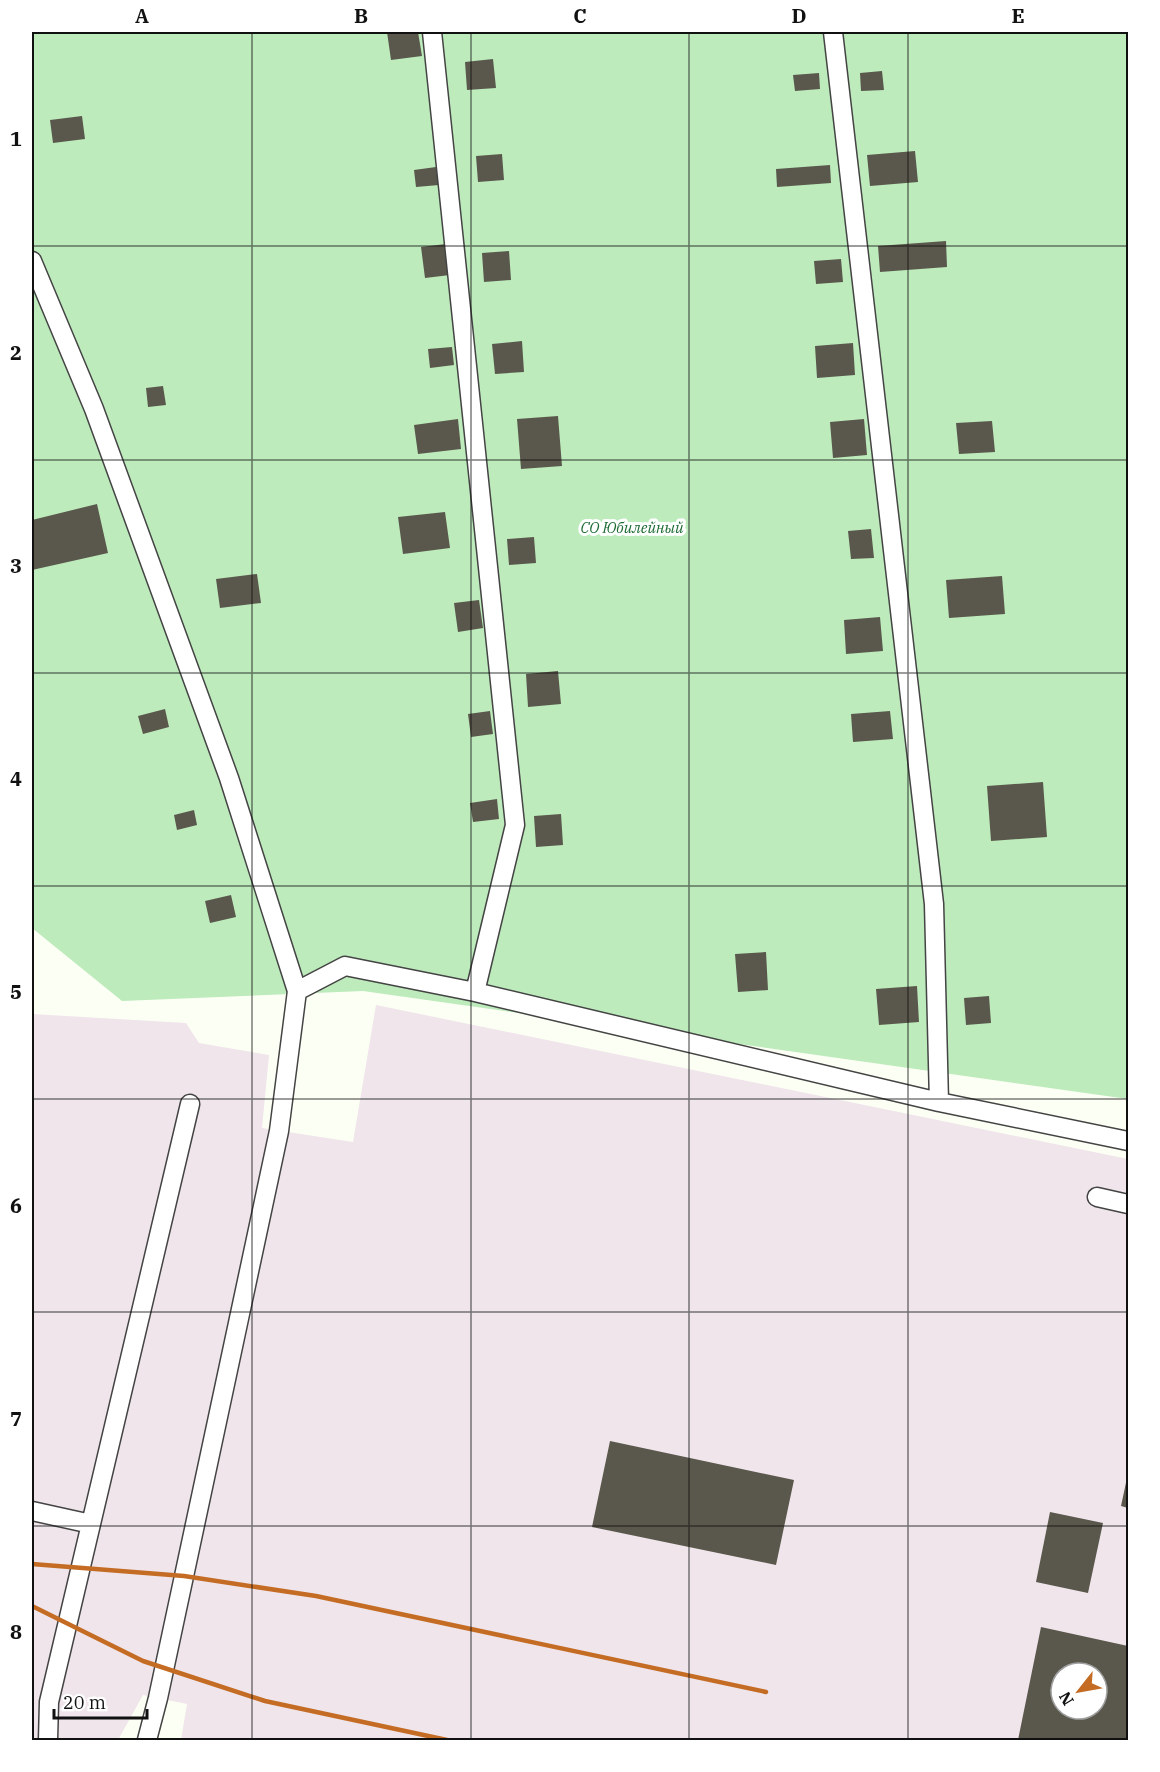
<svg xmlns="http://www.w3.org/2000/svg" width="1160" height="1772" viewBox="0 0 1160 1772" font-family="'IBM Plex Serif',serif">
<rect width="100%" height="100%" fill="#fcfff4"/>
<path fill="#efe5eb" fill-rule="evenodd" d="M 376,1005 L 1128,1159 L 1128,1740 L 181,1740 L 187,1704 L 143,1695 L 118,1740 L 32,1740 L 32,1014 L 186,1023 L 199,1043 L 269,1055 L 262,1128 L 353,1142 ZM 1061,1673 L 1097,1673 L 1097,1709 L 1061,1709 Z"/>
<path fill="#bdebbc" d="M 32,32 L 1128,32 L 1128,1099 L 363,991 L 122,1001 L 32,928 Z"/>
<path fill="#5a584c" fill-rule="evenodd" d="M 387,32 L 418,32 L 422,56 L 391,60 Z
M 493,59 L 496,88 L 467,90 L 465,62 Z
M 882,71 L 884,90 L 861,91 L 860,73 Z
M 819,73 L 820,89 L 795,91 L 793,75 Z
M 82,116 L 85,139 L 53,143 L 50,120 Z
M 915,151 L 918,182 L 870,186 L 867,155 Z
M 502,154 L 504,180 L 478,182 L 476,156 Z
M 830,165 L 831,183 L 777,187 L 776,169 Z
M 436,167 L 439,185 L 416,187 L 414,170 Z
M 946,241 L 947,267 L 880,272 L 878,246 Z
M 446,244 L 450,275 L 425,278 L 421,247 Z
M 509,251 L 511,280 L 484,282 L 482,253 Z
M 841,259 L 843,282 L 816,284 L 814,261 Z
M 522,341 L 524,372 L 495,374 L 492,344 Z
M 853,343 L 855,375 L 817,378 L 815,346 Z
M 452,347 L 454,365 L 430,368 L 428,349 Z
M 163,386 L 166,405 L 148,407 L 146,388 Z
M 558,416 L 562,466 L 521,469 L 517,419 Z
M 458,419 L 461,449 L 418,454 L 414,425 Z
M 864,419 L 867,455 L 833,458 L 830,422 Z
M 992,421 L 995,452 L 959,454 L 956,423 Z
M 97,504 L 108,553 L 32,570 L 32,520 Z
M 445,512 L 450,548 L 403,554 L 398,517 Z
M 871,529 L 874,558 L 851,559 L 848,531 Z
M 534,537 L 536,563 L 509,565 L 507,539 Z
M 257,574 L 261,603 L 220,608 L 216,579 Z
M 1002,576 L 1005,614 L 949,618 L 946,580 Z
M 479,600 L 483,628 L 458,632 L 454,603 Z
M 880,617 L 883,651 L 846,654 L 844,620 Z
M 558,671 L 561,704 L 528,707 L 526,674 Z
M 165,709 L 169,727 L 143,734 L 138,716 Z
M 490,711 L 493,734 L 471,737 L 468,714 Z
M 890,711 L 893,739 L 853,742 L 851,714 Z
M 1043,782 L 1047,837 L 991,841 L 987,786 Z
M 497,799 L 499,819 L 473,822 L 470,803 Z
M 194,810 L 197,825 L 177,830 L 174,815 Z
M 561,814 L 563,845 L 536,847 L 534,816 Z
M 231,895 L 236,917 L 210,923 L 205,901 Z
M 766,952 L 768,990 L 738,992 L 735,954 Z
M 917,986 L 919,1022 L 879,1025 L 876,989 Z
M 989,996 L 991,1023 L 966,1025 L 964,998 Z
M 610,1441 L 794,1480 L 776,1565 L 592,1527 Z
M 1127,1478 L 1128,1478 L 1128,1508 L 1121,1506 Z
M 1050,1512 L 1103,1523 L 1088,1593 L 1036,1582 Z
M 1041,1627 L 1128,1646 L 1128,1740 L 1018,1740 ZM 1061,1673 L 1097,1673 L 1097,1709 L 1061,1709 Z"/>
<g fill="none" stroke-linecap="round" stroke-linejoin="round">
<defs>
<path id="lane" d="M 432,32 L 515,825 L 475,992
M 833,32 L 934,904 L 939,1102
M 32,261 L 94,409 L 229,778 L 297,991
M 1097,1197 L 1128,1204
M 32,1511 L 91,1524
M 48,1740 L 49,1702 L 190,1104
M 147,1740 L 158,1698 L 279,1131 L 297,991 L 345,966 L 475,992 L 939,1102 L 1128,1141"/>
</defs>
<use href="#lane" stroke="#444" stroke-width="21"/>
<use href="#lane" stroke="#fff" stroke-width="18"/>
<path stroke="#c56c24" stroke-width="4.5" d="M 32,1564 L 184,1576 L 316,1596 L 766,1692
M 32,1606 L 143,1661 L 265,1701 L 447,1740"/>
</g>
<path fill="none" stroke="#111" stroke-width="1.5" stroke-opacity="0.55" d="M 252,32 L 252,1740M 471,32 L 471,1740M 689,32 L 689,1740M 908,32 L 908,1740M 32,246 L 1128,246M 32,460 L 1128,460M 32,673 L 1128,673M 32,886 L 1128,886M 32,1099 L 1128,1099M 32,1312 L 1128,1312M 32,1526 L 1128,1526"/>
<g text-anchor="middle" stroke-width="6" stroke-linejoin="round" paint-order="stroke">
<g font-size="15" font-style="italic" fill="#1e6b34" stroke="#fff">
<text x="632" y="533">СО Юбилейный</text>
</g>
</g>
<rect width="1160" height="1772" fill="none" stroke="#ffffff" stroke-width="66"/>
<g transform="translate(1079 1691) rotate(239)"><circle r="28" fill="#ffffff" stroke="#a0a0a0" stroke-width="1.5"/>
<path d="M0-4.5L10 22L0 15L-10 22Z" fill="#c56c24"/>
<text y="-9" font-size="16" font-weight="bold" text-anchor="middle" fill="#111111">N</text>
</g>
<path d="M54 1709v9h93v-9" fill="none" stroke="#111111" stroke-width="3"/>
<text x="63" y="1709" font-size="18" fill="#111111" stroke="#ffffff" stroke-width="4.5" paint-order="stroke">20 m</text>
<rect x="33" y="33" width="1094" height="1706" fill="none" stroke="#111" stroke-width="2"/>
<g font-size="20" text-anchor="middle" font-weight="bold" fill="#111">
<text x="142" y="23">A</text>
<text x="361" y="23">B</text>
<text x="580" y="23">C</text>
<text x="799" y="23">D</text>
<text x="1018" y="23">E</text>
<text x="16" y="146">1</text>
<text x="16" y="360">2</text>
<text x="16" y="573">3</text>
<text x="16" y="786">4</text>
<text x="16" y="999">5</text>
<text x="16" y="1213">6</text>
<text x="16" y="1426">7</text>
<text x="16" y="1639">8</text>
</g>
</svg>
